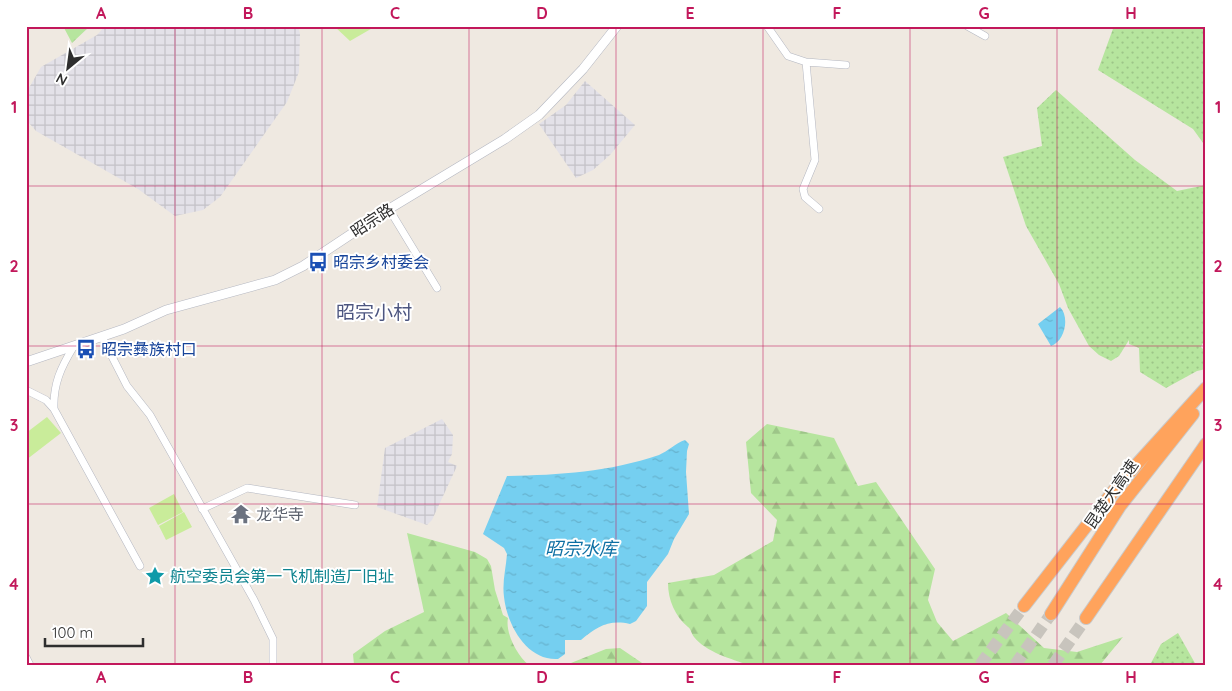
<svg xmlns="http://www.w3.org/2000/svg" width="1232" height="691" viewBox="0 0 1232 691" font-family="Quicksand,'Noto Sans SC',sans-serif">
<defs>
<pattern id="industrial-grid" width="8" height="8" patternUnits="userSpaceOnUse" patternTransform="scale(1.25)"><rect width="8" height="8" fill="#e3e1e8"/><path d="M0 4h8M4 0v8" fill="none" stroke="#c3c1c7"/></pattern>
<pattern id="grass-dots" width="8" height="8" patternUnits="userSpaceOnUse" patternTransform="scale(1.25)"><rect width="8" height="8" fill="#b6e59e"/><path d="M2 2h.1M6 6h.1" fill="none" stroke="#9dc588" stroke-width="1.8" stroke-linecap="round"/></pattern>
<pattern id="forest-firs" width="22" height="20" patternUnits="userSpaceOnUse" patternTransform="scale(1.25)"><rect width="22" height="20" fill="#b6e59e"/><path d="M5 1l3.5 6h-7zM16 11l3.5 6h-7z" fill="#9dc588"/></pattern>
<pattern id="water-ripples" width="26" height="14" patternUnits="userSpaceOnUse" patternTransform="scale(1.25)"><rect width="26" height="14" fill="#75cff0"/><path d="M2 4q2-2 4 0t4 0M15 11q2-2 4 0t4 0" fill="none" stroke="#66b2ce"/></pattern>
</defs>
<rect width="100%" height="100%" fill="#efe9e1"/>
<path fill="url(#industrial-grid)" d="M 105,26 L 298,26 L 300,34 L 299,72 L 287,102 L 220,197 L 203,210 L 175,216 L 138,189 L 36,131 L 29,123 L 26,93 L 41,67 L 97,35 Z
M 585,81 L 635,125 L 610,155 L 593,170 L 576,178 L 539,124 L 566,105 Z
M 442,419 L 453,435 L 452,454 L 448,462 L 457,466 L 432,520 L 427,525 L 377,507 L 385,448 Z"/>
<path fill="url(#grass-dots)" d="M 1114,26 L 1206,26 L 1206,147 L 1193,129 L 1098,70 Z
M 1056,90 L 1135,160 L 1177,191 L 1206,185 L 1206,336 L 1201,347 L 1206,352 L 1206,369 L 1197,371 L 1166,388 L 1140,372 L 1139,348 L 1129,344 L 1129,340 L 1119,356 L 1111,361 L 1099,355 L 1089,346 L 1068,308 L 1059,284 L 1026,226 L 1003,157 L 1042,146 L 1037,108 Z
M 1178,633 L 1196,665 L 1150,665 L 1161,644 Z"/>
<path fill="url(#forest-firs)" d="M 63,26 L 90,26 L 72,43 Z
M 767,424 L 834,438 L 858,486 L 876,482 L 935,569 L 928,600 L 937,622 L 953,641 L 1006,613 L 1044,648 L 1077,652 L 1123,637 L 1100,665 L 749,665 C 731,659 706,652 694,637 C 691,633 691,629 688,627 C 675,616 668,600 668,583 L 714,575 L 773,541 L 777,520 L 751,493 L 746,442 Z
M 407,533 L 475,552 L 487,559 L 491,566 L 495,590 L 503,615 L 508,618 C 505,632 517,656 529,665 L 354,665 L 353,654 L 385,631 L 424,612 Z
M 620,648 L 645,665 L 566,665 L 606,649 Z"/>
<path fill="#c9ec9a" d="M 334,26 L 376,26 L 350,41 Z
M 47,417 L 61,433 L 26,460 L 26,433 Z
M 174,494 L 183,512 L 158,525 L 149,508 Z
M 184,512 L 192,527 L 166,540 L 159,526 Z"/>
<path fill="url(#water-ripples)" d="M 1060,307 C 1070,317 1065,341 1051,346 L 1038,324 Z
M 685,440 L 689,444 L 687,451 L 686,472 L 689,514 L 674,539 L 668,554 L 647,582 L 647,606 L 636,621 L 630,624 C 609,619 596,627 581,640 L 565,640 L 565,654 L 558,659 C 527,661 507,625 504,597 C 502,582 506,568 507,554 L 504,548 L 483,534 L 507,476 C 559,475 609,472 659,455 C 668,451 676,443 685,440 Z"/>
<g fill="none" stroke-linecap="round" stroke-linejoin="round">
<path stroke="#c8c4bd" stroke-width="12" stroke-dasharray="12 6" stroke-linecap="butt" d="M 980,665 L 1024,606
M 1015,665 L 1051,614
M 1053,665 L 1086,618"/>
<defs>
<path id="minor" d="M 767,26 L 788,56 L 806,62 L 815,160 L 803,189 L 805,197 L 819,209
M 967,26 L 985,36
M 806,62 L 846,65
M 389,209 L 437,288
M 102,337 L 127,386 L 150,415 L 254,600 L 273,639 L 273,665
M 26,390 L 46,400 L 54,409 C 53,384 61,367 74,346
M 54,409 L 140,566
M 202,509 L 247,488 L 355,505
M 26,657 L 30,665"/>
<path id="tertiary" d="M 26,362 L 124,329 L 166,310 L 275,280 L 303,266 L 389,209 L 505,139 L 539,115 L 583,69 L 617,26"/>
<path id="motorway" d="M 1024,606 L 1119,484 L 1206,388
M 1051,614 L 1120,506 L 1193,414
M 1086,618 L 1206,444"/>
</defs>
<use href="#minor" stroke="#b4b7c1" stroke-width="8"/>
<use href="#tertiary" stroke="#b4b7c1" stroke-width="10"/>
<use href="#motorway" stroke="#c9c9c9" stroke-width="14"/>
<use href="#minor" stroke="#fff" stroke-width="7"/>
<use href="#tertiary" stroke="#fff" stroke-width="9"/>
<use href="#motorway" stroke="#ffa35c" stroke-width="12"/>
</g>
<path fill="none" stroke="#c2185b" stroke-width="1" stroke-opacity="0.55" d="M 175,26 L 175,665M 322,26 L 322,665M 469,26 L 469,665M 616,26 L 616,665M 763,26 L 763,665M 910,26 L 910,665M 1057,26 L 1057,665M 26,186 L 1206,186M 26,346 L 1206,346M 26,504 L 1206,504"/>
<defs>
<symbol id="bus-bare" viewBox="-9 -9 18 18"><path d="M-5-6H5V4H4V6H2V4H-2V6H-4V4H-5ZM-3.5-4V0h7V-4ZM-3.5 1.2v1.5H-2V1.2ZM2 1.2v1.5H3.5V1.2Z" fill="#1a4fb4" stroke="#fff" stroke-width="2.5" paint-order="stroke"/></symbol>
<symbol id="temple-bare" viewBox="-9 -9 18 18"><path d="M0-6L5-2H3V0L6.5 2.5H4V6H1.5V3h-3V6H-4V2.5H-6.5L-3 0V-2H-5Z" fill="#6b7280" stroke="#fff" stroke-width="2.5" paint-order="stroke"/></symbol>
<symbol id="sight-bare" viewBox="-9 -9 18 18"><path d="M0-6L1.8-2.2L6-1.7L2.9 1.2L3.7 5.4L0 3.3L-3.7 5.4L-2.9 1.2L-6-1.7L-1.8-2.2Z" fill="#0f9aa8" stroke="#fff" stroke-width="2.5" paint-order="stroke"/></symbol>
</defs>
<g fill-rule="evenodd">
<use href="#bus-bare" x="304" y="248" width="28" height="28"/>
<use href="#bus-bare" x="72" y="335" width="28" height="28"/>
<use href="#temple-bare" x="227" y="500" width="28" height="28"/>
<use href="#sight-bare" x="141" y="562" width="28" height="28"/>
</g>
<g text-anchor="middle" stroke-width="4" stroke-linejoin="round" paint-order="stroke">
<g font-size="16" fill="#2e2e2e" stroke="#fff">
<text transform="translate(372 220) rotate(-33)" y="6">昭宗路</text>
<text transform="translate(1111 494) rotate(-55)" y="6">昆楚大高速</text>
</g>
<g font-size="16" fill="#164399" stroke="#fff" text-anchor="start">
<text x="333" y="268">昭宗乡村委会</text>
<text x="101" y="355">昭宗彝族村口</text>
</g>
<g font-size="16" fill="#5b616d" stroke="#fff" text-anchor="start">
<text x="256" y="520">龙华寺</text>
</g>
<g font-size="16" fill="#0d838f" stroke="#fff" text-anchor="start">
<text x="170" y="582">航空委员会第一飞机制造厂旧址</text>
</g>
<g font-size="18" font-style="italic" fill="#0d6fa3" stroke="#fff">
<text x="581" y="555">昭宗水库</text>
</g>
<g font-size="19" fill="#4d5680" stroke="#fff">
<text x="374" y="319">昭宗小村</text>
</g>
</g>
<rect width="1232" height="691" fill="none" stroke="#ffffff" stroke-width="55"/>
<g transform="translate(68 68) rotate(209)" stroke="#ffffff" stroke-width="4" paint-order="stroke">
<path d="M0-4L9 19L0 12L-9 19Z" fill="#2e2e2e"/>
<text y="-8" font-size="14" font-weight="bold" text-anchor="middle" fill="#2e2e2e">N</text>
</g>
<path d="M45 638v8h98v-8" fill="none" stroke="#2e2e2e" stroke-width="2.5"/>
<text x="52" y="638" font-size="15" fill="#2e2e2e" stroke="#ffffff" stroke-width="4" paint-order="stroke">100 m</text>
<rect x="28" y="28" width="1176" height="636" fill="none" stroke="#c2185b" stroke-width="2"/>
<g font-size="16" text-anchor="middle" font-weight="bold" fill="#c2185b">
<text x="101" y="19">A</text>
<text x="248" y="19">B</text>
<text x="395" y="19">C</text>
<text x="542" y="19">D</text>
<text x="690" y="19">E</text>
<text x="837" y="19">F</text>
<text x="984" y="19">G</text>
<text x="1131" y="19">H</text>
<text x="14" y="113">1</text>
<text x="1218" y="113">1</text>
<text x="14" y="272">2</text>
<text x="1218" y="272">2</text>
<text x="14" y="431">3</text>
<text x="1218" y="431">3</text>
<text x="14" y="590">4</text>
<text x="1218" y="590">4</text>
<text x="101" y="683">A</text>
<text x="248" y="683">B</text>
<text x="395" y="683">C</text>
<text x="542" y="683">D</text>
<text x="690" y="683">E</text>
<text x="837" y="683">F</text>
<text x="984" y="683">G</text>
<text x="1131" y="683">H</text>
</g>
</svg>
